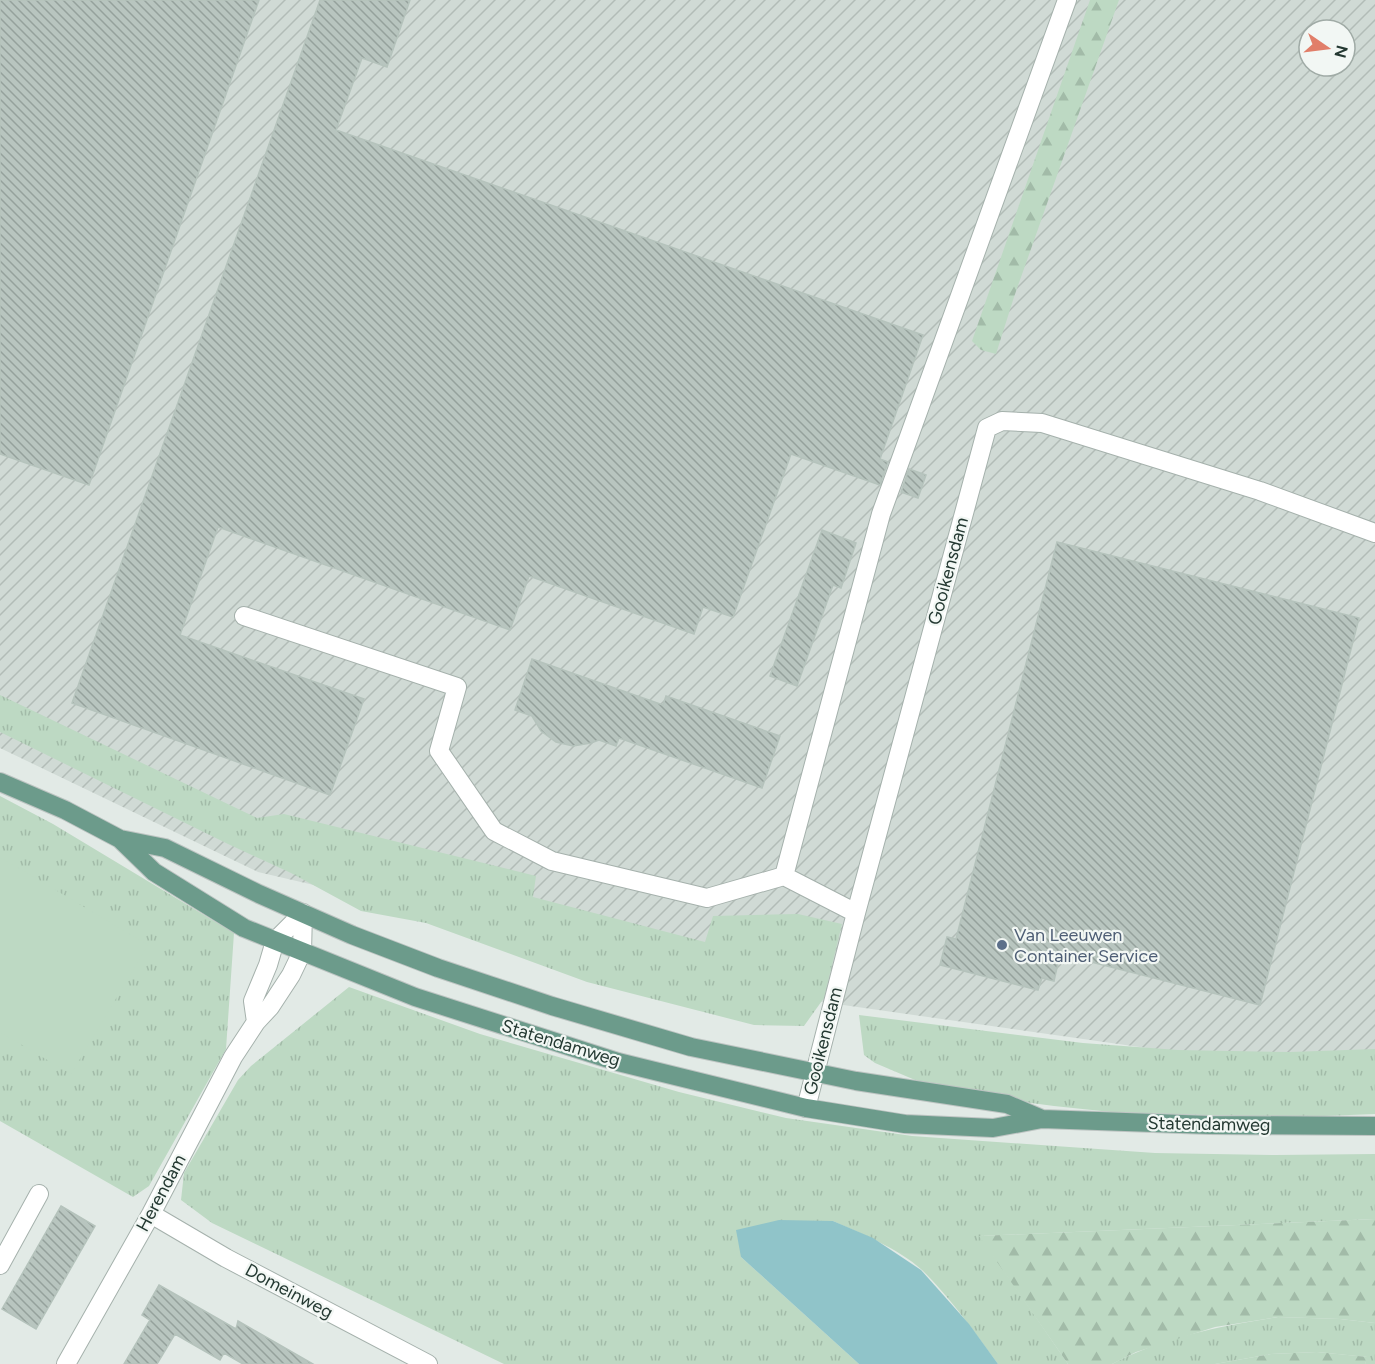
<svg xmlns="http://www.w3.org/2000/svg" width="1375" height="1364" viewBox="0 0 1375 1364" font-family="Figtree,sans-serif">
<defs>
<pattern id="industrial-furrows" width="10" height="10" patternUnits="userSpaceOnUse" patternTransform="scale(1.5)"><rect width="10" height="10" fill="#d0dad5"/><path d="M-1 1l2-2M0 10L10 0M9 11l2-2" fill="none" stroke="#b2bcb7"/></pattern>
<pattern id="grass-tufts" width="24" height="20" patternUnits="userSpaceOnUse" patternTransform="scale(1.5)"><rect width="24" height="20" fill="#bdd9c3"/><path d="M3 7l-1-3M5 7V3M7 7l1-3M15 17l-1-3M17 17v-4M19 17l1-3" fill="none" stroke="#a2bba8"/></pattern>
<pattern id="forest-firs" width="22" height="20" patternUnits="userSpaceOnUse" patternTransform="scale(1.5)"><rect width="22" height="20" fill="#bdd9c3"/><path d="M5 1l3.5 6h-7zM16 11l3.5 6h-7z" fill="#a2bba8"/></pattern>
<pattern id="building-back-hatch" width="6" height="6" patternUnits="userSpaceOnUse" patternTransform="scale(1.5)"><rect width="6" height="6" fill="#b8c5bf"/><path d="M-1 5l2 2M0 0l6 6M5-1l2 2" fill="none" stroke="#95a19c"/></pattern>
</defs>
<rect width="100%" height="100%" fill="#e2eae6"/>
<path fill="url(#industrial-furrows)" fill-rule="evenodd" d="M 0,0 L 1375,0 L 1375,1060 L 1309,1071 L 808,1000 L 258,872 L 0,748 ZM 1309,30 L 1345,30 L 1345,66 L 1309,66 Z"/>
<path fill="url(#grass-tufts)" d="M 0,695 L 257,818 L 284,814 L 536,876 L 533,897 L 705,942 L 713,916 L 798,914 L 842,924 L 824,998 L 804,1026 L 754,1025 L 587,982 L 426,923 L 361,911 L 291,873 L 228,844 L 0,732 Z
M 0,796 L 53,824 L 234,933 L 226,1049 L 149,1186 L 133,1197 L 0,1121 Z
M 349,987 L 480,1034 L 679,1092 L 786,1118 L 912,1136 L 1155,1153 L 1275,1155 L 1375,1154 L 1375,1219 L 980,1236 L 1068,1364 L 998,1364 C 976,1334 949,1296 922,1270 C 898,1248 862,1234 833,1221 L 741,1257 L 859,1364 L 504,1364 L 212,1223 L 181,1200 L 184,1173 L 238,1080 L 251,1066 Z
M 859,1015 L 1083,1043 L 1178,1050 L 1290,1052 L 1375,1049 L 1375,1114 L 1299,1117 L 1205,1115 L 1111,1112 L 1054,1106 L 941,1091 L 875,1063 L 864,1055 Z
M 1278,1317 L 1340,1319 L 1375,1323 L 1375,1364 L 1365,1364 L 1367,1357 L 1317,1352 L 1271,1354 L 1215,1364 L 1112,1364 C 1163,1337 1221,1326 1278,1317 Z"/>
<path fill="url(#forest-firs)" d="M 1090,0 L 1119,0 L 1014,297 L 996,354 L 981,350 L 972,341 Z
M 1375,1219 L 1375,1323 L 1340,1319 L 1278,1317 L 1215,1327 L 1136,1352 L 1112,1364 L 1068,1364 L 979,1236 Z
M 1317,1352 L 1368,1357 L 1365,1364 L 1215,1364 L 1271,1354 Z"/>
<path fill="#bdd9c3" d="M 0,857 L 148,945 L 71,1074 L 0,1032 Z"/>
<path fill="#90c4c9" d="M 779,1220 L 833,1221 L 873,1238 L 921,1270 L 969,1324 L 998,1364 L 859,1364 L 741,1257 L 736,1230 Z"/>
<path fill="url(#building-back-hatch)" stroke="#b5c3bc" stroke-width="1.5" d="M 0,0 L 259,0 L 89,485 L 0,454 Z
M 320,0 L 410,0 L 387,67 L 362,58 L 336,130 L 923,335 L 880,459 L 888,462 L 880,485 L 791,454 L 733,617 L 703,607 L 694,634 L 529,576 L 510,630 L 218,527 L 180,635 L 364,699 L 330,795 L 72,703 Z
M 909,469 L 926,475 L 918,498 L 901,492 Z
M 822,530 L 856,543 L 841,588 L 833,585 L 797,686 L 770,676 Z
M 1057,542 L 1359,618 L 1260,1005 L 1060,954 L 1054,981 L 1042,978 L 1038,990 L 940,965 L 947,937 L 956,939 Z
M 532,659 L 663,705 L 666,696 L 780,736 L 762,788 L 619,738 L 616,746 L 599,740 L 591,743 L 573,746 L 556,742 L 541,731 L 532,716 L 515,710 Z
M 61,1206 L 95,1226 L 36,1329 L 2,1309 Z
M 159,1285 L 236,1329 L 238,1321 L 313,1364 L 243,1364 L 224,1353 L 220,1360 L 175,1334 L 157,1364 L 124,1364 L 150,1320 L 142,1315 Z"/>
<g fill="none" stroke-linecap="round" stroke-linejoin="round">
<defs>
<path id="minor" d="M 244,616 L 457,687 L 439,751 L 494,831 L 552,861 L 707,898 L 784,876 L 856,913
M 784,876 L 881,514 L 1067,0
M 256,1022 L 253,1001 L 268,965 L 275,941 L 303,913
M 806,1108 L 856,913 L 987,428 L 1002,421 L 1042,423 L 1260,491 L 1375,533
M 151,1214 L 226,1258 L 428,1364
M 0,1265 L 39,1194
M 66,1364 L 151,1214 L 233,1057 L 256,1022 L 270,1007 L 291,975 L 302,952 L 303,913"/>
<path id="major" d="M 0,782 L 65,810 L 120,839 L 154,872 L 244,928 L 415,997 L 618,1062 L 806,1108 L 905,1124 L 993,1128 L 1042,1119 L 1209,1125 L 1375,1126
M 120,839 L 165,848 L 259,894 L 352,935 L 438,968 L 552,1006 L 691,1047 L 856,1081 L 1007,1104 L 1042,1119"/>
</defs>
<use href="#minor" stroke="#a5b1ac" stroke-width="20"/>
<use href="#major" stroke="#bdc4c2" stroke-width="20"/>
<use href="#minor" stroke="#fff" stroke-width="18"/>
<use href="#major" stroke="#6c9b8b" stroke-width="18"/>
</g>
<circle fill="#5c6f8a" stroke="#f2f7f4" stroke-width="2" cx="1002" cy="945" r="6"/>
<g text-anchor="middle" stroke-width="4.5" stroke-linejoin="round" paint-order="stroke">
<g font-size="18" fill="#243932" stroke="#f2f7f4">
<text transform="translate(948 571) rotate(-75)" y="6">Gooikensdam</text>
<text transform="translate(823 1041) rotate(-76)" y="6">Gooikensdam</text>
<text transform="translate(561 1043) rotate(17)" y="6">Statendamweg</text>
<text transform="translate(1209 1124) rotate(1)" y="6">Statendamweg</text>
<text transform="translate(161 1193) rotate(-62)" y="6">Herendam</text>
<text transform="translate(289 1291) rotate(28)" y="6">Domeinweg</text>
</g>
<g font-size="18" fill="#4e5e75" stroke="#f2f7f4" text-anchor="start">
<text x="1014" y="941">Van Leeuwen<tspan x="1014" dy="21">Container Service</tspan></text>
</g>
</g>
<g transform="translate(1327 48) rotate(104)"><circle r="28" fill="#f2f7f4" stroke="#a0aba6" stroke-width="1.5"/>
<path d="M0-4.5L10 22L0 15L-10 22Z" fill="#e17e69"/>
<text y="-9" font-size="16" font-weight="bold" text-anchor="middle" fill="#243932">N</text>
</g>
</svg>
